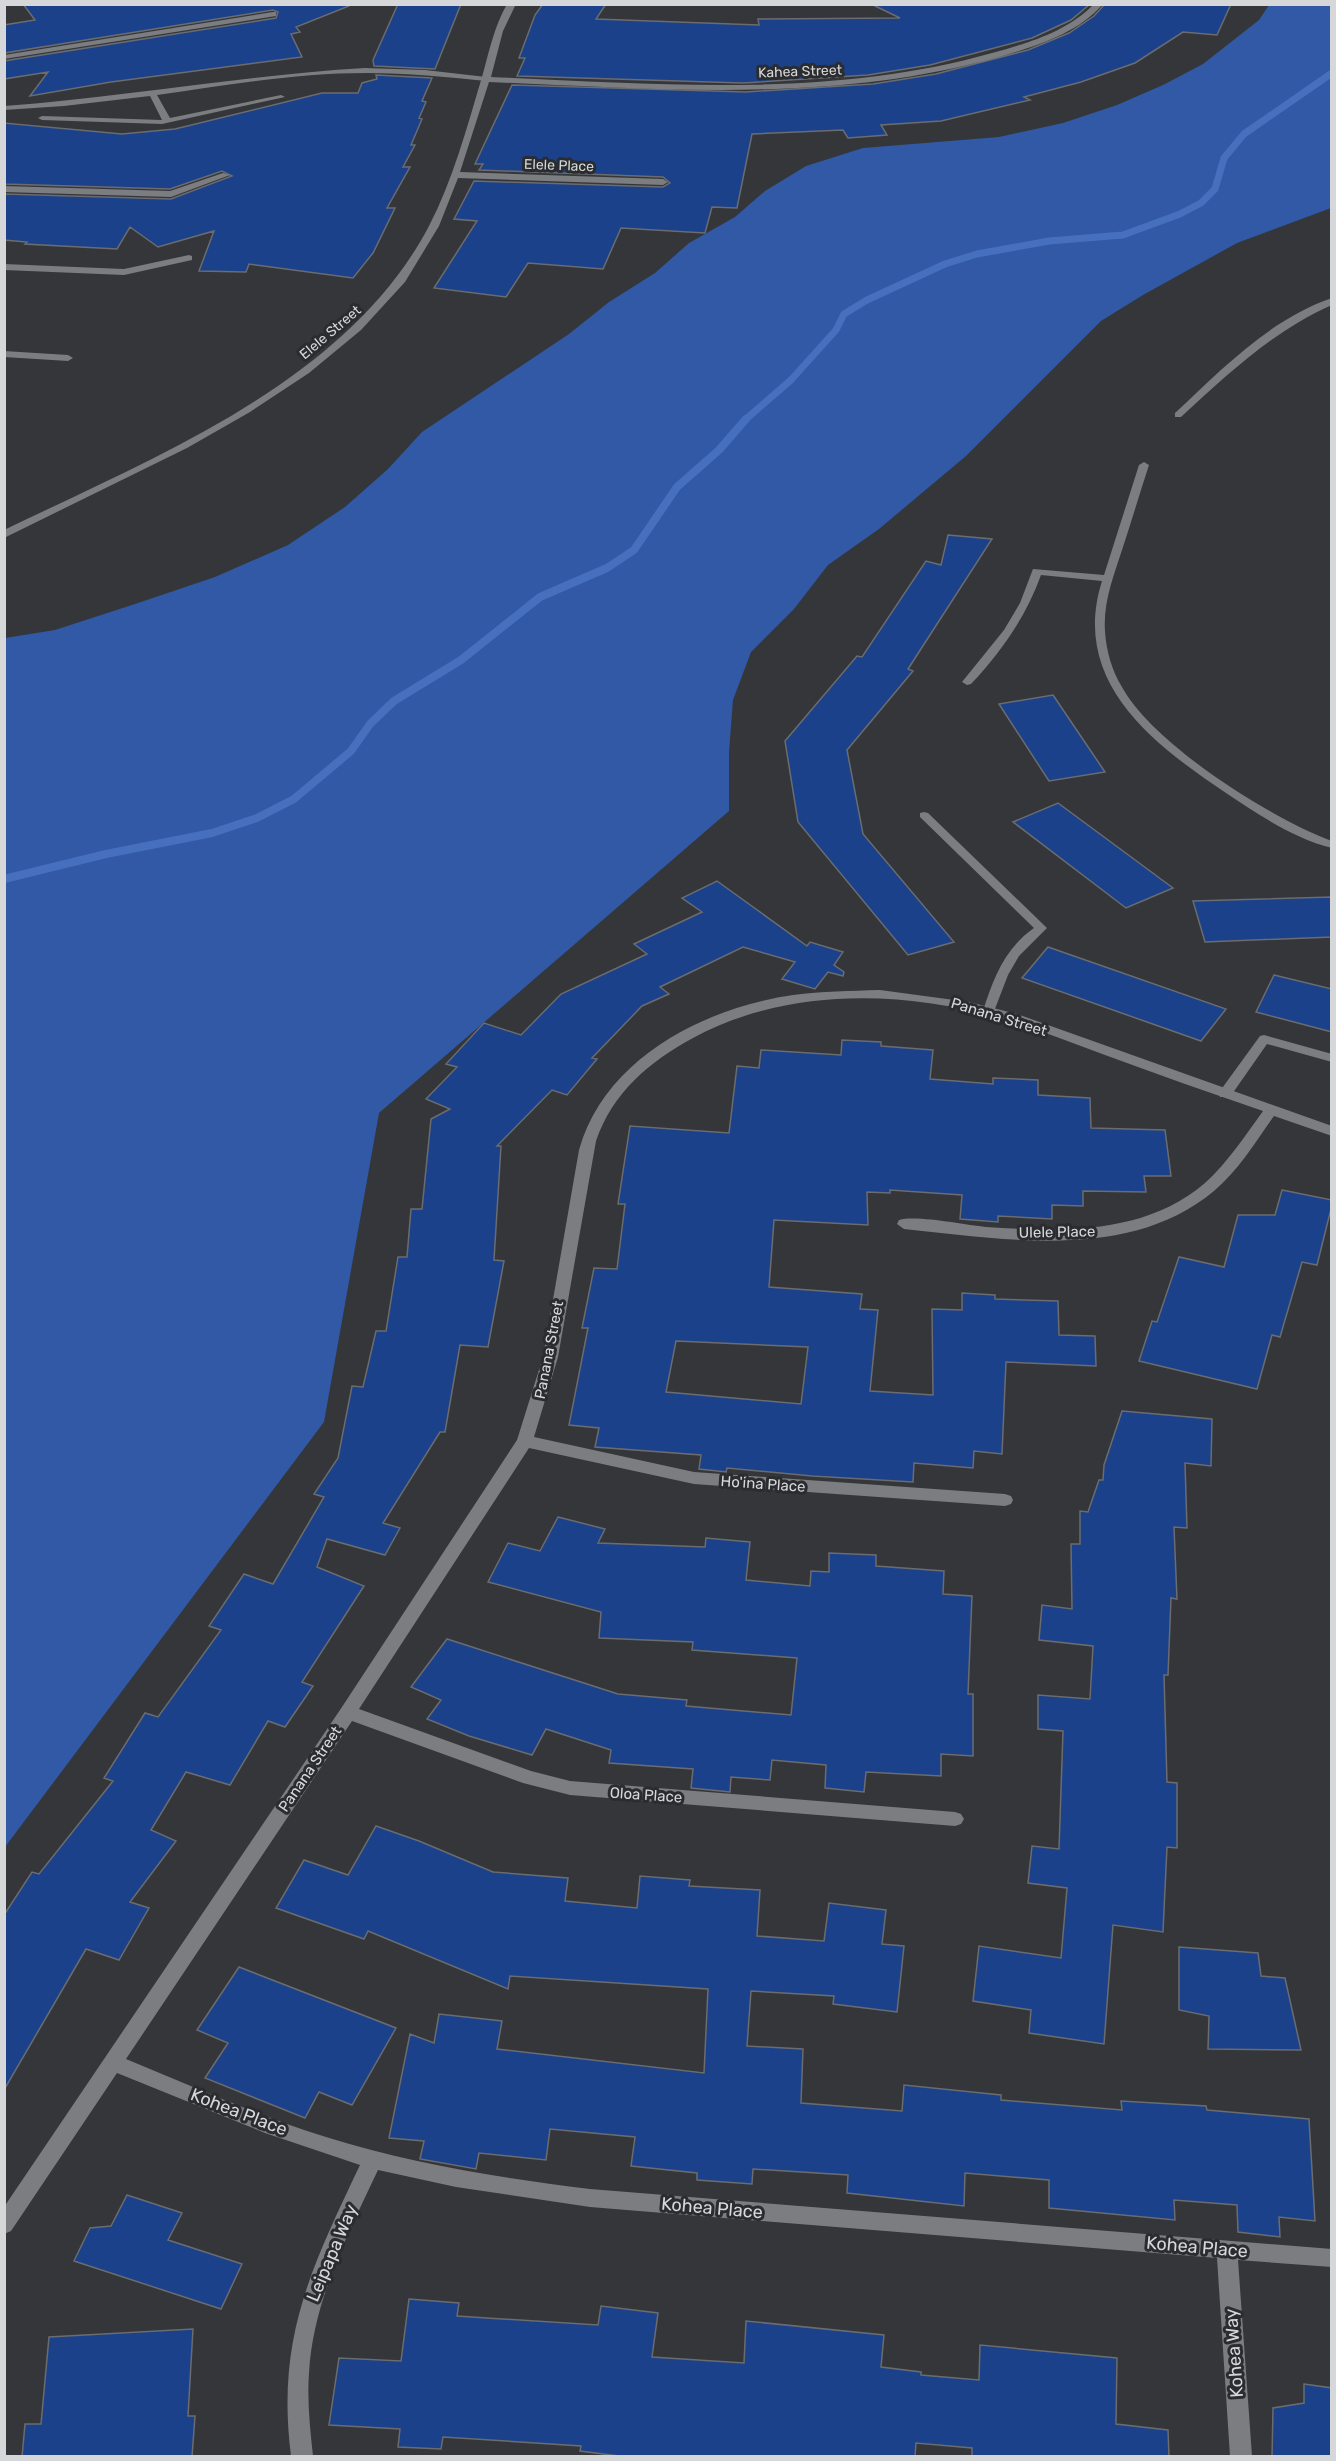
<svg xmlns="http://www.w3.org/2000/svg" width="1336" height="2461" viewBox="0 0 1336 2461" font-family="Rubik,sans-serif">
<rect width="100%" height="100%" fill="#343639"/>
<path fill="#3159a5" d="M 1269,5 L 1331,5 L 1331,208 L 1237,243 L 1143,295 L 1101,321 L 966,456 L 879,529 L 828,565 L 794,609 L 751,652 L 733,700 L 729,752 L 729,811 L 379,1113 L 324,1422 L 5,1847 L 5,638 L 55,630 L 135,604 L 215,577 L 288,545 L 345,507 L 388,469 L 422,432 L 569,334 L 609,302 L 655,273 L 689,243 L 735,217 L 765,191 L 806,166 L 863,148 L 999,137 L 1063,123 L 1117,105 L 1163,85 L 1203,64 L 1259,20 Z"/>
<g fill="none" stroke-linecap="round" stroke-linejoin="round">
<path stroke="#4670bd" stroke-width="7" d="M 745,420 L 791,380 L 836,330 L 844,314 L 867,300 L 945,264 L 977,254 L 1049,241 L 1123,235 L 1180,214 L 1201,203 L 1215,189 L 1224,158 L 1244,134 L 1332,73"/>
<path stroke="#4670bd" stroke-width="8" d="M 4,879 L 106,854 L 212,833 L 257,818 L 294,799 L 351,751 L 370,724 L 394,701 L 461,660 L 540,597 L 607,568 L 634,550 L 677,487 L 719,450 L 746,419"/>
</g>
<path fill="#1b418a" stroke="#6a6c70" stroke-width="1.5" fill-rule="evenodd" d="M 23,4 L 349,4 L 349,6 L 296,27 L 300,32 L 291,34 L 302,57 L 111,82 L 30,96 L 48,72 L 4,79 L 4,61 L 276,18 L 278,12 L 273,10 L 4,53 L 4,25 L 35,20 Z
M 398,4 L 461,4 L 435,69 L 374,66 L 373,60 Z
M 543,4 L 606,4 L 596,19 L 759,25 L 758,19 L 900,18 L 871,4 L 1090,4 L 1071,20 L 1032,38 L 930,65 L 868,75 L 743,83 L 517,76 L 525,58 L 519,58 L 535,15 Z
M 1105,4 L 1231,4 L 1217,35 L 1183,32 L 1135,63 L 1081,82 L 1024,97 L 1030,100 L 941,121 L 881,125 L 887,135 L 848,138 L 843,130 L 752,134 L 737,208 L 712,207 L 705,233 L 621,228 L 603,269 L 528,263 L 506,297 L 434,288 L 477,221 L 454,219 L 474,181 L 663,187 L 670,183 L 663,177 L 479,170 L 483,164 L 475,164 L 512,85 L 746,92 L 873,84 L 936,74 L 1028,50 L 1069,33 L 1094,16 Z
M 376,75 L 432,78 L 422,101 L 426,102 L 419,118 L 422,119 L 411,145 L 415,145 L 403,167 L 410,167 L 387,208 L 395,208 L 373,253 L 353,278 L 249,264 L 246,272 L 199,271 L 214,231 L 158,247 L 130,227 L 117,249 L 25,244 L 27,242 L 4,240 L 4,194 L 171,199 L 232,176 L 222,171 L 170,189 L 4,184 L 4,123 L 122,134 L 175,129 L 322,93 L 358,93 L 362,83 L 377,79 Z
M 948,535 L 992,539 L 908,669 L 913,671 L 847,750 L 863,834 L 954,942 L 908,955 L 798,822 L 785,741 L 857,656 L 862,657 L 926,561 L 941,565 Z
M 1053,695 L 1105,772 L 1049,781 L 999,704 Z
M 1058,803 L 1173,888 L 1126,908 L 1013,822 Z
M 717,881 L 807,946 L 810,942 L 843,952 L 834,965 L 844,972 L 843,976 L 828,972 L 815,989 L 782,979 L 795,962 L 743,947 L 660,987 L 669,994 L 642,1006 L 592,1058 L 597,1059 L 567,1095 L 552,1090 L 497,1146 L 501,1146 L 494,1260 L 504,1261 L 488,1347 L 460,1345 L 445,1432 L 440,1432 L 383,1523 L 400,1528 L 385,1555 L 327,1539 L 317,1567 L 364,1586 L 302,1682 L 313,1686 L 285,1727 L 268,1721 L 230,1785 L 186,1772 L 151,1830 L 176,1841 L 130,1902 L 149,1908 L 119,1960 L 86,1949 L 4,2090 L 4,1915 L 32,1872 L 39,1874 L 113,1781 L 104,1778 L 145,1713 L 158,1717 L 221,1630 L 209,1626 L 244,1574 L 273,1584 L 324,1497 L 314,1494 L 338,1458 L 352,1386 L 363,1387 L 376,1331 L 386,1331 L 398,1257 L 407,1257 L 411,1209 L 422,1209 L 431,1119 L 450,1109 L 426,1099 L 457,1067 L 446,1064 L 484,1023 L 521,1035 L 561,994 L 647,954 L 634,944 L 702,912 L 682,898 Z
M 1332,897 L 1332,937 L 1205,942 L 1193,901 Z
M 1048,947 L 1226,1009 L 1201,1041 L 1022,978 Z
M 1274,975 L 1332,989 L 1332,1032 L 1256,1012 Z
M 842,1040 L 881,1042 L 881,1046 L 933,1050 L 930,1079 L 993,1084 L 993,1078 L 1038,1080 L 1038,1095 L 1090,1098 L 1091,1128 L 1165,1130 L 1171,1176 L 1144,1176 L 1146,1192 L 1083,1191 L 1083,1206 L 1052,1205 L 1052,1219 L 998,1216 L 998,1222 L 960,1219 L 962,1195 L 890,1190 L 890,1193 L 867,1192 L 868,1225 L 774,1220 L 769,1287 L 862,1294 L 860,1309 L 878,1310 L 870,1391 L 933,1395 L 932,1309 L 962,1310 L 962,1293 L 995,1295 L 995,1299 L 1058,1301 L 1059,1335 L 1095,1336 L 1096,1366 L 1006,1362 L 1002,1454 L 974,1451 L 973,1468 L 914,1463 L 913,1482 L 812,1476 L 727,1468 L 726,1472 L 699,1469 L 701,1455 L 595,1447 L 599,1428 L 569,1425 L 588,1328 L 582,1328 L 594,1268 L 617,1269 L 625,1204 L 618,1204 L 630,1126 L 729,1133 L 737,1066 L 759,1068 L 761,1050 L 841,1055 ZM 676,1341 L 808,1347 L 801,1404 L 666,1392 Z
M 1282,1190 L 1332,1200 L 1332,1205 L 1317,1265 L 1302,1262 L 1280,1337 L 1272,1335 L 1257,1389 L 1139,1361 L 1152,1321 L 1157,1322 L 1179,1257 L 1224,1267 L 1238,1215 L 1275,1215 Z
M 1122,1411 L 1212,1419 L 1211,1466 L 1185,1463 L 1187,1528 L 1174,1527 L 1177,1599 L 1171,1598 L 1168,1675 L 1164,1675 L 1167,1782 L 1177,1783 L 1177,1848 L 1167,1847 L 1163,1932 L 1113,1925 L 1104,2044 L 1029,2033 L 1031,2010 L 973,2001 L 979,1946 L 1061,1958 L 1067,1888 L 1028,1883 L 1032,1846 L 1059,1849 L 1063,1731 L 1038,1729 L 1038,1695 L 1090,1699 L 1093,1646 L 1039,1640 L 1042,1605 L 1072,1609 L 1071,1544 L 1080,1544 L 1080,1511 L 1088,1512 L 1099,1480 L 1103,1480 L 1104,1465 Z
M 558,1517 L 605,1529 L 598,1543 L 705,1547 L 706,1538 L 750,1542 L 746,1580 L 810,1586 L 811,1571 L 829,1572 L 829,1553 L 876,1555 L 876,1566 L 944,1571 L 943,1594 L 972,1596 L 968,1694 L 973,1694 L 973,1756 L 941,1754 L 941,1776 L 866,1772 L 864,1792 L 825,1788 L 826,1765 L 772,1760 L 770,1780 L 731,1777 L 730,1792 L 691,1788 L 693,1769 L 609,1763 L 611,1750 L 546,1729 L 532,1755 L 469,1736 L 427,1719 L 441,1700 L 411,1687 L 447,1639 L 618,1694 L 687,1700 L 686,1706 L 791,1715 L 797,1658 L 692,1650 L 693,1642 L 599,1638 L 601,1612 L 488,1582 L 508,1543 L 540,1551 Z
M 376,1826 L 419,1841 L 493,1872 L 568,1878 L 565,1901 L 637,1908 L 640,1876 L 690,1880 L 689,1886 L 760,1890 L 757,1936 L 824,1941 L 829,1903 L 886,1910 L 882,1944 L 904,1946 L 897,2012 L 833,2004 L 834,1996 L 751,1991 L 747,2046 L 803,2049 L 801,2103 L 902,2111 L 904,2085 L 1001,2095 L 1001,2100 L 1122,2110 L 1121,2101 L 1206,2106 L 1207,2110 L 1309,2119 L 1315,2221 L 1279,2217 L 1280,2237 L 1238,2232 L 1237,2205 L 1174,2200 L 1175,2220 L 1049,2208 L 1049,2180 L 965,2173 L 964,2206 L 847,2193 L 848,2175 L 753,2169 L 752,2184 L 697,2180 L 697,2173 L 631,2166 L 635,2137 L 550,2129 L 546,2160 L 479,2153 L 476,2169 L 420,2159 L 424,2141 L 389,2138 L 410,2034 L 434,2043 L 439,2014 L 502,2021 L 497,2049 L 704,2073 L 708,1989 L 510,1976 L 508,1989 L 368,1931 L 364,1939 L 276,1908 L 304,1860 L 348,1875 Z
M 1179,1947 L 1258,1953 L 1261,1976 L 1285,1978 L 1301,2050 L 1208,2049 L 1209,2016 L 1179,2010 Z
M 239,1967 L 396,2028 L 352,2105 L 319,2092 L 305,2118 L 205,2078 L 228,2043 L 197,2030 Z
M 127,2195 L 182,2213 L 168,2240 L 242,2264 L 221,2309 L 74,2261 L 90,2228 L 111,2226 Z
M 409,2299 L 459,2303 L 457,2316 L 598,2325 L 601,2306 L 658,2313 L 652,2357 L 744,2363 L 746,2321 L 884,2335 L 881,2367 L 921,2372 L 921,2375 L 979,2380 L 980,2345 L 1117,2358 L 1116,2424 L 1168,2430 L 1169,2457 L 972,2457 L 972,2448 L 916,2443 L 915,2457 L 627,2457 L 580,2451 L 581,2446 L 443,2437 L 441,2449 L 398,2447 L 400,2429 L 329,2425 L 339,2358 L 401,2361 Z
M 193,2329 L 188,2416 L 195,2416 L 192,2457 L 22,2457 L 25,2424 L 41,2424 L 49,2337 Z
M 1304,2384 L 1332,2388 L 1332,2457 L 1272,2457 L 1273,2408 L 1304,2403 Z"/>
<g fill="none" stroke-linecap="round" stroke-linejoin="round">
<path fill="#7b7d81" fill-rule="evenodd" d="M 273,12 L 276,12 L 276,16 L 4,59 L 4,55 Z
M 365,68 L 425,70 L 486,77 L 490,79 L 486,81 C 446,77 407,73 367,73 C 297,73 227,85 157,95 L 170,118 L 281,95 L 285,97 L 162,124 L 42,120 L 38,118 L 42,116 L 162,120 L 150,96 L 64,106 L 4,110 L 4,106 C 125,97 244,75 365,68 Z
M 223,173 L 230,175 L 171,197 L 4,192 L 4,186 L 170,191 Z
M 189,255 L 192,256 L 192,260 L 124,275 L 4,270 L 4,264 L 124,269 Z
M 1332,298 L 1332,305 C 1273,331 1228,374 1181,417 L 1175,417 L 1175,413 C 1221,370 1270,319 1332,298 Z
M 4,351 L 68,355 L 73,358 L 68,361 L 4,357 Z
M 1144,462 L 1149,465 C 1140,492 1132,520 1123,547 C 1114,575 1103,602 1105,631 C 1106,650 1112,671 1122,687 C 1153,744 1270,818 1332,841 L 1332,848 C 1293,838 1259,815 1226,793 C 1153,744 1070,682 1102,581 L 1041,575 C 1026,617 1001,652 971,684 L 967,685 L 962,682 L 1004,630 L 1020,603 L 1033,569 L 1104,575 L 1139,465 Z
M 924,812 L 928,813 L 1047,928 L 1019,956 L 1008,975 L 993,1014 L 985,1014 L 983,1011 C 993,979 1005,948 1034,928 L 920,817 L 920,813 Z
M 1264,1035 L 1332,1054 L 1332,1062 L 1267,1044 L 1230,1097 L 1220,1097 L 1219,1094 L 1220,1091 L 1260,1036 Z"/>
<path fill="#7b7d81" fill-rule="evenodd" d="M 507,4 L 516,4 L 503,31 L 491,77 C 659,84 829,99 992,53 C 1028,43 1067,32 1094,4 L 1103,4 C 1077,34 1036,46 999,57 C 831,104 661,89 489,82 L 460,172 L 663,179 L 668,182 L 663,185 L 458,178 L 439,226 L 405,282 L 361,330 L 309,373 L 250,412 L 187,448 L 4,538 L 4,530 C 155,457 347,382 429,226 C 453,180 467,127 482,77 C 489,52 494,27 507,4 Z
M 880,990 L 969,1002 L 1017,1014 L 1332,1126 L 1332,1136 L 1274,1116 C 1256,1141 1239,1170 1214,1191 C 1129,1262 1005,1239 904,1229 L 897,1224 L 899,1220 C 918,1215 964,1225 986,1227 C 1060,1232 1145,1235 1205,1183 C 1228,1162 1245,1136 1263,1111 C 1210,1093 1157,1074 1105,1055 C 1072,1043 1040,1030 1006,1020 C 905,990 787,987 693,1038 C 649,1062 613,1092 596,1141 L 558,1357 L 534,1437 L 694,1472 L 1005,1494 L 1011,1496 L 1013,1500 L 1011,1504 L 1005,1506 L 694,1484 L 529,1448 L 359,1709 L 531,1771 L 570,1781 L 955,1812 L 961,1814 L 964,1819 L 961,1824 L 955,1826 L 570,1795 L 523,1783 L 352,1721 L 126,2059 C 192,2086 258,2116 326,2137 C 412,2164 501,2178 590,2189 L 1332,2249 L 1332,2267 L 1238,2260 L 1252,2456 L 1230,2456 L 1217,2258 L 590,2207 L 456,2187 L 378,2170 C 348,2234 313,2301 309,2373 C 307,2401 310,2428 313,2456 L 291,2456 C 276,2339 311,2268 360,2165 L 265,2133 L 117,2073 L 11,2231 L 4,2234 L 4,2207 L 342,1707 L 517,1440 L 543,1357 L 579,1150 C 605,1058 704,1008 793,995 C 822,991 850,991 880,990 Z"/>
</g>
<g text-anchor="middle" stroke-width="6" stroke-linejoin="round" paint-order="stroke">
<g font-size="14" fill="#d6d7d9" stroke="#2a2c2f">
<text transform="translate(800 71) rotate(-2)" y="5">Kahea Street</text>
<text transform="translate(559 165) rotate(2)" y="5">Elele Place</text>
<text transform="translate(330 332) rotate(-40)" y="5">Elele Street</text>
</g>
<g font-size="15" fill="#d6d7d9" stroke="#2a2c2f">
<text transform="translate(999 1017) rotate(17)" y="5">Panana Street</text>
<text transform="translate(1057 1232) rotate(-1)" y="5">Ulele Place</text>
<text transform="translate(549 1350) rotate(-79)" y="5">Panana Street</text>
<text transform="translate(763 1484) rotate(4)" y="5">Ho'ina Place</text>
<text transform="translate(310 1769) rotate(-56)" y="5">Panana Street</text>
<text transform="translate(646 1795) rotate(4)" y="5">Oloa Place</text>
</g>
<g font-size="18" fill="#d6d7d9" stroke="#2a2c2f">
<text transform="translate(239 2112) rotate(21)" y="6">Kohea Place</text>
<text transform="translate(712 2208) rotate(5)" y="6">Kohea Place</text>
<text transform="translate(1197 2247) rotate(5)" y="6">Kohea Place</text>
<text transform="translate(332 2253) rotate(-67)" y="6">Leipapa Way</text>
<text transform="translate(1234 2353) rotate(-94)" y="6">Kohea Way</text>
</g>
</g>
<rect width="1336" height="2461" fill="none" stroke="#d6d7d9" stroke-width="12"/>
</svg>
